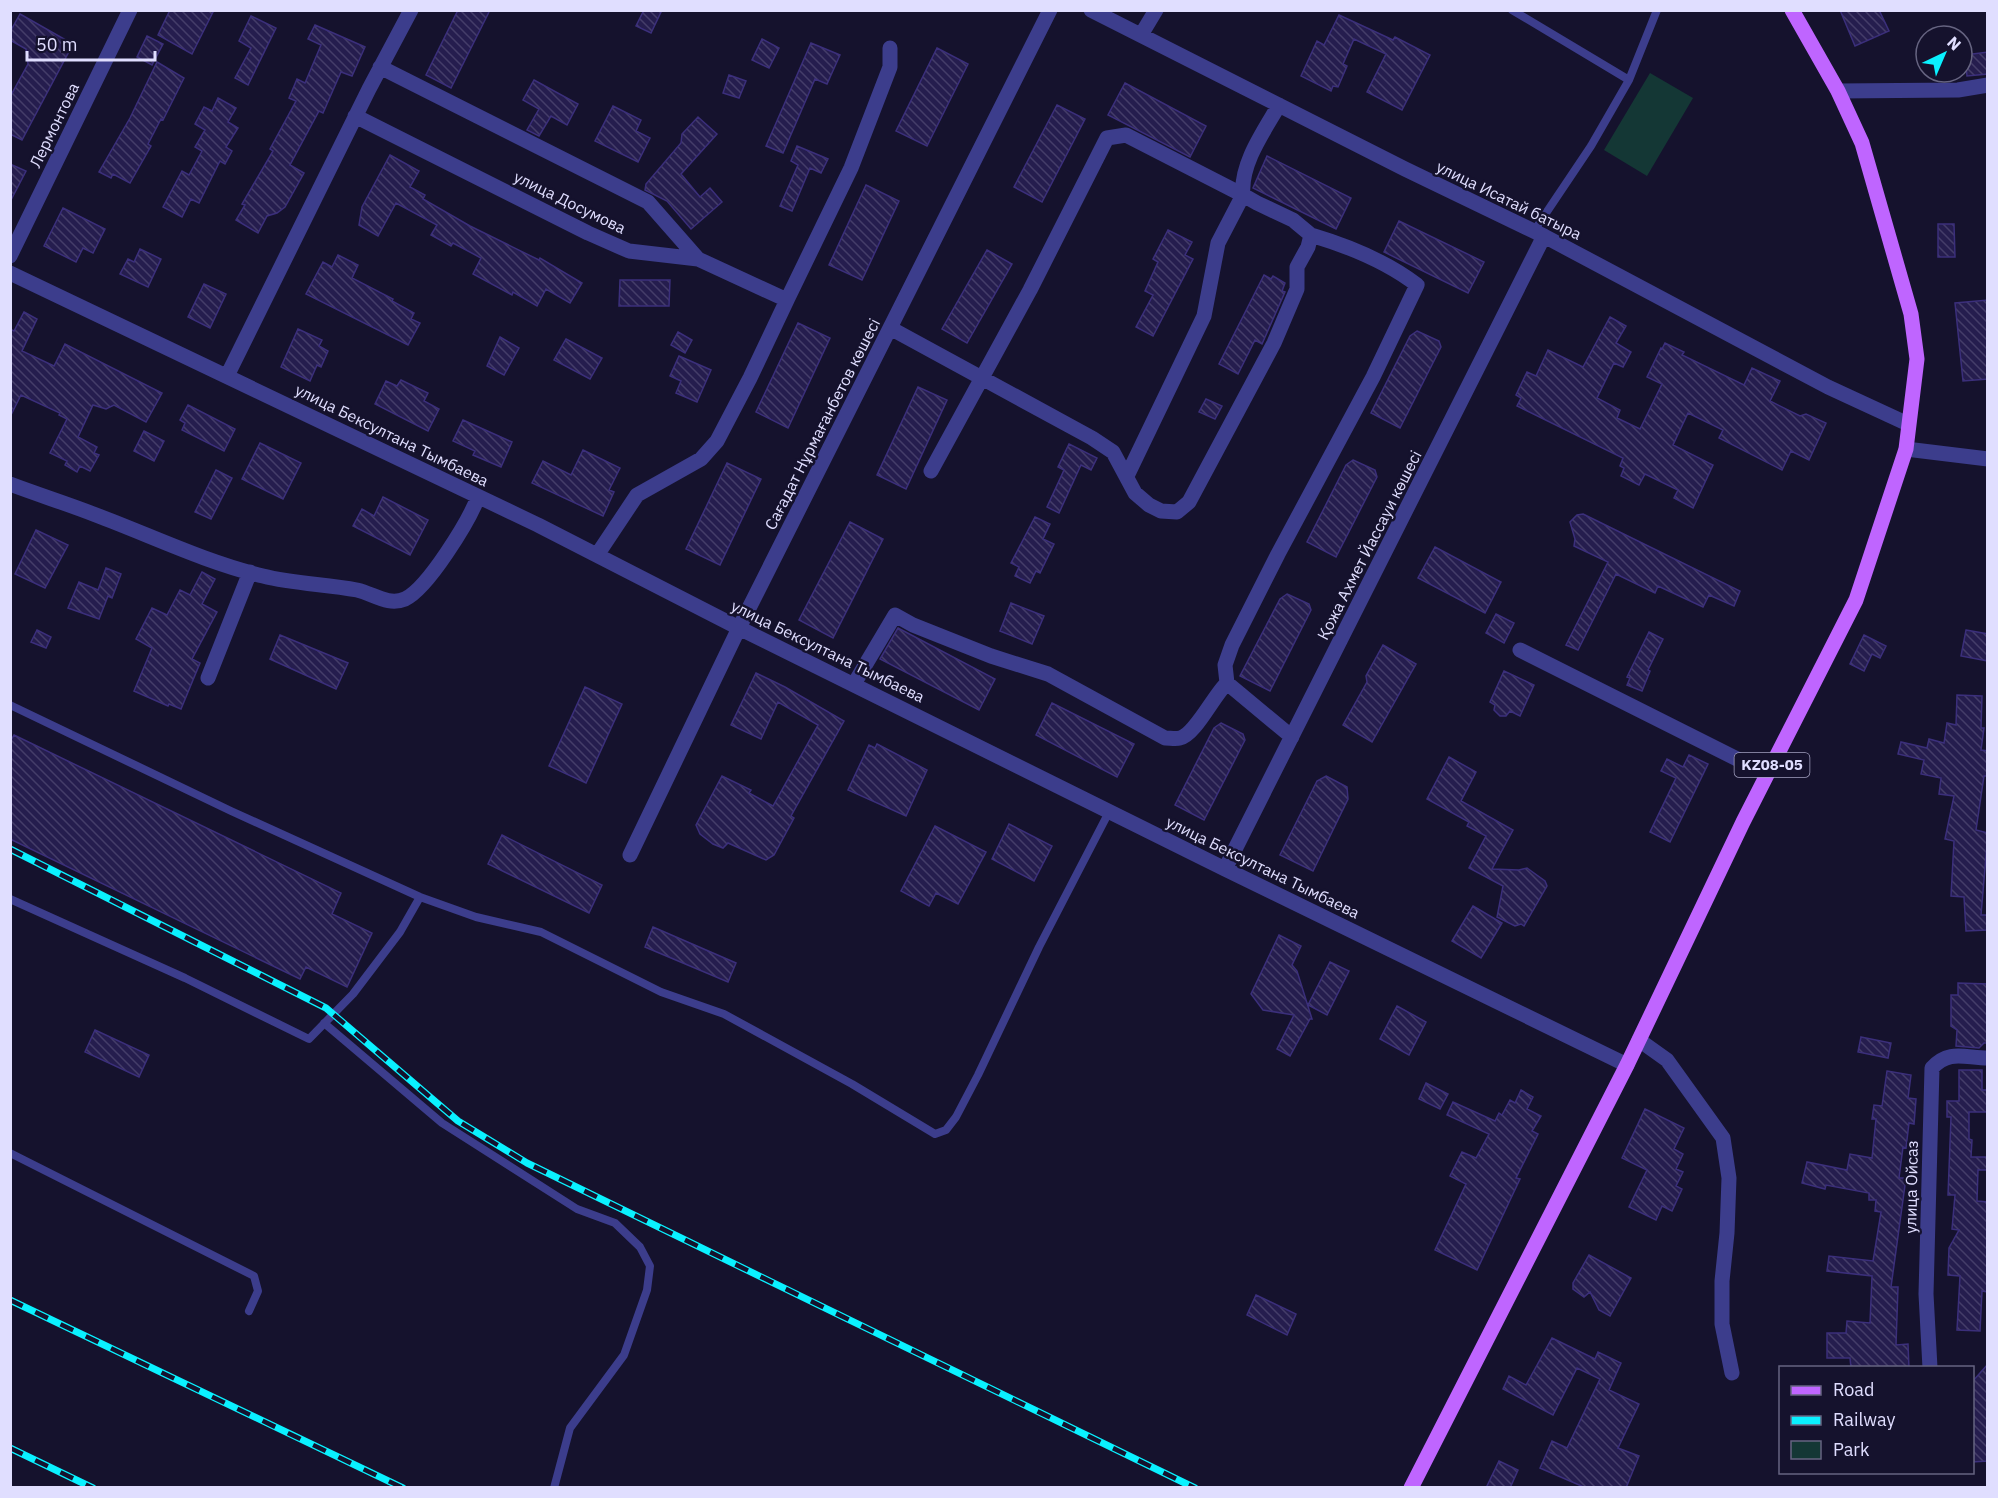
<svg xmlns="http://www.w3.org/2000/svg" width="1998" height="1498" viewBox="0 0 1998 1498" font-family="'IBM Plex Sans',sans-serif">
<defs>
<pattern id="building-back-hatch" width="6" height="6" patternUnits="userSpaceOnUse" patternTransform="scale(1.5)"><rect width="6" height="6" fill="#251d4e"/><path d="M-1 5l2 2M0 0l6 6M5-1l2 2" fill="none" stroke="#443d69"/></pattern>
</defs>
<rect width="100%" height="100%" fill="#15122d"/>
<path fill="#143735" d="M 1650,73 L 1693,98 L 1647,176 L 1604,150 Z"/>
<path fill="url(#building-back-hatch)" stroke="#3b2f7b" stroke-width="1.5" d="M 170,10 L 214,10 L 192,54 L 158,35 Z
M 458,10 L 490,10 L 451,88 L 426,75 Z
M 644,10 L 662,10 L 651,33 L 636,26 Z
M 1840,10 L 1879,10 L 1889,31 L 1855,46 Z
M 20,14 L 73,44 L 22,140 L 10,134 L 10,97 L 28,64 L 26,49 L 10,40 L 10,32 Z
M 1339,15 L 1393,40 L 1395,37 L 1430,55 L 1402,110 L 1367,92 L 1386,54 L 1354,39 L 1343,64 L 1347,66 L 1338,87 L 1333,86 L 1331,91 L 1301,76 L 1317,41 L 1324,45 Z
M 251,16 L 276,28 L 248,85 L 235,78 L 251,48 L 239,41 Z
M 315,25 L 365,47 L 352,76 L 341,72 L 323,113 L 319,111 L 290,165 L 304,173 L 285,207 L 277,213 L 267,216 L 258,233 L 236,220 L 245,205 L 242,204 L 273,151 L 270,149 L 296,101 L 289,98 L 297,79 L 305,83 L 321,45 L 308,39 Z
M 147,36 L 163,44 L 152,65 L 137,57 Z
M 762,39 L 779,48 L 769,68 L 752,60 Z
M 811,43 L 840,55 L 827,84 L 815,79 L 783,153 L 766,146 Z
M 937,48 L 968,64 L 927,146 L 896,131 Z
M 1988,52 L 1988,74 L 1967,76 L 1965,55 Z
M 157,62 L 184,78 L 163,120 L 161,119 L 148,144 L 151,146 L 130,183 L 113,174 L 111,178 L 99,172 L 130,118 Z
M 729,75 L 746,81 L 739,98 L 723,93 Z
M 534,80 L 578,104 L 567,125 L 551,116 L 539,136 L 527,130 L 539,109 L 523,100 Z
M 1125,83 L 1206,126 L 1190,157 L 1108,115 Z
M 218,98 L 236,108 L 228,122 L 238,128 L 226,147 L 232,151 L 225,164 L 220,161 L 199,203 L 191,199 L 182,217 L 163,207 L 182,171 L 189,175 L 202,151 L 195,147 L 205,130 L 195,124 L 204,107 L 212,111 Z
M 1057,105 L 1085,119 L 1042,202 L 1014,187 Z
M 613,106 L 641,120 L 636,131 L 650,138 L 638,162 L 595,141 Z
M 698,117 L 717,134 L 681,174 L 700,197 L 710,188 L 722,202 L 691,229 L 667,201 L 645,190 L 646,184 L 681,143 L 682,134 Z
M 797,146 L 828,159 L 821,173 L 810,168 L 792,211 L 780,206 L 798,165 L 791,161 Z
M 390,155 L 419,171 L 410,187 L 425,195 L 423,199 L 470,226 L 539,260 L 540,258 L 582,283 L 570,303 L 546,289 L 537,306 L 513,292 L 512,295 L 473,274 L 481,258 L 453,243 L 451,246 L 431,235 L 437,225 L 396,203 L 378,236 L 359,225 L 362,207 Z
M 1267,156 L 1351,198 L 1336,229 L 1253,188 Z
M 10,164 L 26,171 L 10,202 Z
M 866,185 L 899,201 L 862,280 L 829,265 Z
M 63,208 L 105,229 L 93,253 L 83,248 L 76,262 L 44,246 Z
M 1399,221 L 1484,262 L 1468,293 L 1384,252 Z
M 1938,224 L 1954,224 L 1955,257 L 1938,257 Z
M 1168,230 L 1192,242 L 1185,255 L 1193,259 L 1153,336 L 1136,327 L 1153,295 L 1145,291 L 1158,262 L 1153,259 Z
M 140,249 L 161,259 L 148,287 L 120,274 L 128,259 L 134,262 Z
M 987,250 L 1012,264 L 967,343 L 942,329 Z
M 338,255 L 358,265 L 352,278 L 393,299 L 392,301 L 414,313 L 411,319 L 420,323 L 408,345 L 306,294 L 323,262 L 332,267 Z
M 1264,275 L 1271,279 L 1273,276 L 1285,283 L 1282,291 L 1285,292 L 1262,344 L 1255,340 L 1238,374 L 1219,364 Z
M 620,280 L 670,280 L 669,306 L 619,306 Z
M 204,284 L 226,294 L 210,328 L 188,317 Z
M 1988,300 L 1988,379 L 1963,381 L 1955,303 Z
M 24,312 L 37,319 L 22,351 L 54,366 L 65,344 L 162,393 L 146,422 L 114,405 L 106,409 L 93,405 L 78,437 L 97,447 L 94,453 L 99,455 L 90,471 L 80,466 L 77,472 L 65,465 L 67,461 L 50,453 L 67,419 L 59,415 L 60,413 L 21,395 L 10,417 L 10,329 L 14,331 Z
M 1610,317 L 1626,326 L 1616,343 L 1631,352 L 1623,367 L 1614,363 L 1597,398 L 1620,410 L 1617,418 L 1640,429 L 1662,384 L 1647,377 L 1661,348 L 1662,349 L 1665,343 L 1684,352 L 1682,355 L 1744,385 L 1752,368 L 1780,381 L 1770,401 L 1800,416 L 1806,414 L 1826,423 L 1809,460 L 1791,451 L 1782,470 L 1719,438 L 1723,430 L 1688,413 L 1673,445 L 1713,465 L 1693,508 L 1674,498 L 1678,490 L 1645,474 L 1639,485 L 1621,476 L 1624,468 L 1620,466 L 1623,458 L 1517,406 L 1521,398 L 1516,395 L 1527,372 L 1536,376 L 1548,350 L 1583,367 Z
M 798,323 L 830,338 L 788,428 L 756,412 Z
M 298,329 L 322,340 L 319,346 L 328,351 L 321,367 L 317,365 L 310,381 L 281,367 Z
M 1417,331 L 1439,341 L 1441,347 L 1400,428 L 1371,413 L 1410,336 Z
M 678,332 L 692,340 L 685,353 L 671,345 Z
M 500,337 L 519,348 L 504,375 L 487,366 Z
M 566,339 L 602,358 L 590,379 L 554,360 Z
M 679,356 L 711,370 L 697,402 L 676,393 L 681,381 L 670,376 Z
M 401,380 L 428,393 L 424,401 L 439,409 L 428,431 L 375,404 L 386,381 L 397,386 Z
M 918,387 L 947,400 L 906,489 L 877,475 Z
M 1206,399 L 1222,406 L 1215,419 L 1199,412 Z
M 188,405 L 235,429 L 224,451 L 182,430 L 185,423 L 180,420 Z
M 463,420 L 512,442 L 501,467 L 473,455 L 475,451 L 453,441 Z
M 144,431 L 164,441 L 154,461 L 134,451 Z
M 260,443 L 301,463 L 283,499 L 242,479 Z
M 1069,444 L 1097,458 L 1091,470 L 1081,465 L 1059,513 L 1047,507 L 1064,470 L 1058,467 Z
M 583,450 L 620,468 L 609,490 L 614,492 L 603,516 L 532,483 L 543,461 L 571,475 Z
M 1353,460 L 1375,470 L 1377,477 L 1336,557 L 1307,542 L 1346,465 Z
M 727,463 L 761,479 L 720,565 L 686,549 Z
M 216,470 L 232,478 L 211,519 L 195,512 Z
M 383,497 L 428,520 L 410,555 L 353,526 L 362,509 L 374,516 Z
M 1583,514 L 1740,591 L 1734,606 L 1709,595 L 1703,607 L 1658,586 L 1655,593 L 1616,574 L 1578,650 L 1566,645 L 1608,562 L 1574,546 L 1575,539 L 1570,522 L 1577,515 Z
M 1035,517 L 1050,524 L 1043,539 L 1054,544 L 1040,573 L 1036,571 L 1030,583 L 1015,576 L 1019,567 L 1011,563 Z
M 850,522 L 883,539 L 833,638 L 799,620 Z
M 36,530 L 68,545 L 45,588 L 15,574 Z
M 1435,547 L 1501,582 L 1485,613 L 1418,578 Z
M 106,568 L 121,574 L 112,598 L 108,596 L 99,619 L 68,608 L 79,582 L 98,590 Z
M 202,572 L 215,579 L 202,604 L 217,612 L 192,659 L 200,663 L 181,709 L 169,704 L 168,706 L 134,691 L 152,648 L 136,639 L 152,608 L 167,615 L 180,590 L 190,595 Z
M 1287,594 L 1309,604 L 1311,610 L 1270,691 L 1240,676 L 1280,599 Z
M 1011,603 L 1044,616 L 1032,644 L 1000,631 Z
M 1496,614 L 1514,623 L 1504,643 L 1486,633 Z
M 898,628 L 995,679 L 979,710 L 880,659 Z
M 37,630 L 51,637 L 46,648 L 31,642 Z
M 1966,630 L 1988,634 L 1988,661 L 1961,656 Z
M 1649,632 L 1663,639 L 1648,670 L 1650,671 L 1642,691 L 1627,685 L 1630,678 L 1627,677 Z
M 280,635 L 348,663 L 336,689 L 270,659 Z
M 1864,635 L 1886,646 L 1880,658 L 1872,654 L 1864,671 L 1850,664 Z
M 1383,645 L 1416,664 L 1372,742 L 1343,725 L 1367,682 L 1366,676 Z
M 1504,671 L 1534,685 L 1520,716 L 1510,711 L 1506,716 L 1500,716 L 1494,710 L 1495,705 L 1490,702 Z
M 756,673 L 785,687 L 844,721 L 791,816 L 794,818 L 774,855 L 766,860 L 728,843 L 723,848 L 713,844 L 700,834 L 696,825 L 722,776 L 751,790 L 749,793 L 773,806 L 818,725 L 778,702 L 761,739 L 731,725 Z
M 585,687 L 622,704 L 586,783 L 549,766 Z
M 1957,695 L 1982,696 L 1981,728 L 1984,728 L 1981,750 L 1988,751 L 1988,776 L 1984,776 L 1976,830 L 1988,833 L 1981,915 L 1988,915 L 1988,930 L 1966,931 L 1964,897 L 1951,896 L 1954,841 L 1945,839 L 1954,796 L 1939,794 L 1941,778 L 1921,774 L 1924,760 L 1898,754 L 1901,742 L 1927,748 L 1929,739 L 1944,743 L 1947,723 L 1956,725 Z
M 1052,703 L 1134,744 L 1117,777 L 1036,735 Z
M 1221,723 L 1243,734 L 1245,740 L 1204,820 L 1175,805 L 1214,728 Z
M 14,735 L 341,893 L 332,914 L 372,933 L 347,987 L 306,967 L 300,979 L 10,839 L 10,742 Z
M 877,744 L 927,770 L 906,816 L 848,790 L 869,745 L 875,748 Z
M 1689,755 L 1708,764 L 1670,842 L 1650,832 L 1676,778 L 1661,771 L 1667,759 L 1683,767 Z
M 1449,757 L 1476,772 L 1461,801 L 1513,830 L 1492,869 L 1519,870 L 1527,868 L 1545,881 L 1547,886 L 1524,926 L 1521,924 L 1515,926 L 1497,917 L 1503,886 L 1469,868 L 1486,836 L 1467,826 L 1469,822 L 1427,799 Z
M 1326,776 L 1347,787 L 1348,799 L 1313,871 L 1280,855 L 1317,781 Z
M 1009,824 L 1052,846 L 1034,881 L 992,859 Z
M 935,826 L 986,852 L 958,904 L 936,893 L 929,906 L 901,891 Z
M 502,835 L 602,885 L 589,913 L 488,864 Z
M 1473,906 L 1502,923 L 1481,958 L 1452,941 Z
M 653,927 L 736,963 L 728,982 L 645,947 Z
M 1279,935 L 1301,946 L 1292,965 L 1297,971 L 1312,1019 L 1310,1019 L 1290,1056 L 1277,1049 L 1294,1015 L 1263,1010 L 1251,994 Z
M 1330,962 L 1349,971 L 1327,1015 L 1308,1005 Z
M 1958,983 L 1988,984 L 1988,1043 L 1984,1043 L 1979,1048 L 1956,1046 L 1957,1030 L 1951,1026 L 1951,995 L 1958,995 Z
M 1397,1006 L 1426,1022 L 1409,1055 L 1380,1039 Z
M 95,1030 L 149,1055 L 139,1077 L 85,1052 Z
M 1861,1037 L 1891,1043 L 1888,1058 L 1858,1052 Z
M 1959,1070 L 1982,1070 L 1982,1090 L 1988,1090 L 1988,1112 L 1969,1112 L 1969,1139 L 1972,1140 L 1971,1157 L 1988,1157 L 1988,1170 L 1978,1170 L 1977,1201 L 1988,1202 L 1988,1292 L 1982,1291 L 1980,1331 L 1957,1330 L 1960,1276 L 1948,1275 L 1949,1248 L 1959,1230 L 1952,1229 L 1955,1195 L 1948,1195 L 1951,1117 L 1947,1117 L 1947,1101 L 1959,1101 Z
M 1887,1071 L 1911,1075 L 1908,1098 L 1916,1099 L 1914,1124 L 1909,1123 L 1906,1148 L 1903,1147 L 1899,1178 L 1906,1178 L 1891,1287 L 1898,1287 L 1896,1345 L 1908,1344 L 1909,1368 L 1851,1368 L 1850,1358 L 1827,1358 L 1827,1333 L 1846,1333 L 1847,1321 L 1870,1323 L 1872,1276 L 1827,1271 L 1829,1256 L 1873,1261 L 1881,1212 L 1875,1211 L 1876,1200 L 1869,1200 L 1869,1193 L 1826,1185 L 1825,1189 L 1802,1183 L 1807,1162 L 1847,1170 L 1850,1154 L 1872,1158 L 1876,1119 L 1872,1119 L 1874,1105 L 1882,1106 Z
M 1426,1083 L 1448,1094 L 1440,1109 L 1419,1099 Z
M 1521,1090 L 1533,1097 L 1527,1109 L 1541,1116 L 1532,1131 L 1538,1134 L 1516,1178 L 1520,1179 L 1477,1270 L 1435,1250 L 1466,1184 L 1450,1176 L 1462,1152 L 1476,1158 L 1489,1134 L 1447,1115 L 1453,1102 L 1495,1121 L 1499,1113 L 1502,1115 L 1510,1100 L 1515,1103 Z
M 1645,1109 L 1684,1128 L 1674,1149 L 1683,1154 L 1676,1169 L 1683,1172 L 1676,1186 L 1682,1189 L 1672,1211 L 1662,1206 L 1656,1220 L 1629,1207 L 1647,1170 L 1622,1158 Z
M 1589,1255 L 1631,1278 L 1610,1316 L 1599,1310 L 1590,1292 L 1584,1297 L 1573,1289 L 1573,1283 Z
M 1256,1295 L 1296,1314 L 1287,1335 L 1247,1315 Z
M 1552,1338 L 1595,1359 L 1598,1352 L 1621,1363 L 1609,1390 L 1639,1404 L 1618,1448 L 1639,1456 L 1626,1488 L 1586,1488 L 1540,1468 L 1552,1441 L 1567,1448 L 1600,1379 L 1577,1368 L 1553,1415 L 1503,1389 L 1509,1376 L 1526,1385 Z
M 1988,1364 L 1988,1461 L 1972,1462 L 1972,1382 Z
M 1499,1461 L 1518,1470 L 1510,1488 L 1486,1488 Z"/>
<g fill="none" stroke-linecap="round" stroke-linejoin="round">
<path stroke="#3c3d8c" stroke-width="8" d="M 1512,10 L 1629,80
M 1534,231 L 1591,146 L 1629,80 L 1657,10
M 10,705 L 231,811 L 420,897 L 476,917 L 541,932 L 661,992 L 724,1014 L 852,1084 L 935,1134 L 946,1130 L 956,1117 L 978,1075 L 1039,947 L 1110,810
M 10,899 L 185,978 L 309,1039 L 353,994 L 400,932 L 420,897
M 324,1023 L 442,1123 L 577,1209 L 615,1223 L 640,1247 L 650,1266 L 647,1290 L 624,1355 L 570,1428 L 554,1488
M 10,1153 L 254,1276 L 258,1291 L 249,1311"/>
<path stroke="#3c3d8c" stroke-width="15" d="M 1091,10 L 1405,169 L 1544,236 L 1828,387 L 1908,424
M 1141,35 L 1156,10
M 380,67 L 648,202 L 698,259
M 1838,91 L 1958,90 L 1988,85
M 355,116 L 588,233 L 629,251 L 698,259 L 787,300 L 750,378 L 717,441 L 701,459 L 637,495 L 597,555
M 10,256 L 130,10
M 10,273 L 538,525 L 739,628 L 1225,869 L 1627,1065
M 787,300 L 851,168 L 890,67 L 890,48
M 890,328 L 1092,438 L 1113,452 L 1135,493 L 1149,505 L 1161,511 L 1177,512 L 1189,502 L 1274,343 L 1297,289 L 1297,267 L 1308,247 L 1311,235 L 1293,220 L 1257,203 L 1243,195 C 1240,164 1264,131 1279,105
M 227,376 L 369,89 L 411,10
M 1906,449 L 1988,459
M 931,471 L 1030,290 L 1107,138 L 1126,135 L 1243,195 L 1218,243 L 1204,316 L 1127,476
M 10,484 C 39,495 68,504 96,515 C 152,536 205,562 263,576 C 294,584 326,584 357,590 C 374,594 388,606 405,599 C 428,588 469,521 478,497
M 1520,650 L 1767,774
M 208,678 L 250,572
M 1227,683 L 1225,665 L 1232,645 L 1278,554 L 1373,377 L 1417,285 C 1386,261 1348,246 1311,235
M 854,684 L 895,615 L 913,625 L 991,656 L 1048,674 L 1165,738 C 1170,738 1176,739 1180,738 C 1195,735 1214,695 1227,683 L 1292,737
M 630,855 L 739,628 L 1050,10
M 1225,869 L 1544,236
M 1639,1040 L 1667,1060 L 1723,1138 L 1729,1178 L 1727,1233 L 1722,1281 L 1722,1324 L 1732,1373
M 1930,1368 L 1926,1294 L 1932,1068 C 1949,1049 1965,1058 1988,1058"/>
<path stroke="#bf65ff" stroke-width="15" d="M 1411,1488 L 1627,1065 L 1743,822 L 1856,600 L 1906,449 L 1917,359 L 1911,314 L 1862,143 L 1838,91 L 1792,10"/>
<defs>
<path id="rail" d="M 10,849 L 326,1008 L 458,1121 L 527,1163 L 1195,1488
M 10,1300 L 403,1488
M 10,1448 L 93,1488"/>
</defs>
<use href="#rail" stroke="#0af1ff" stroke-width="7"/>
<use href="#rail" stroke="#15122d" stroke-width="4.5" stroke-dasharray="14" stroke-linecap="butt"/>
</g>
<g text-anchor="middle" stroke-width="5" stroke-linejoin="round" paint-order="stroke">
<rect fill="#15122d" stroke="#a3a1c0" stroke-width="1.5" x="1734.5" y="753" width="75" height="24" rx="4.5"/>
<g font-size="15" font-weight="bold" fill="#e0deff">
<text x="1772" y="770">KZ08-05</text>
</g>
<g font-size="16" fill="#e0deff" stroke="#15122d">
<text transform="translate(54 125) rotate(-64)" y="6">Лермонтова</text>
<text transform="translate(1509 200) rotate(26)" y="6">улица Исатай батыра</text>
<text transform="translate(570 202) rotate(26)" y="6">улица Досумова</text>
<text transform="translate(822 424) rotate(-63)" y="6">Сағадат Нұрмағанбетов көшесі</text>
<text transform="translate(392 435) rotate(26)" y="6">улица Бексултана Тымбаева</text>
<text transform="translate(1369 545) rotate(-63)" y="6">Қожа Ахмет Йассауи көшесі</text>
<text transform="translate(828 651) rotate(26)" y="6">улица Бексултана Тымбаева</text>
<text transform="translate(1263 867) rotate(26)" y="6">улица Бексултана Тымбаева</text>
<text transform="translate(1911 1187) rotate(-89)" y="6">улица Ойсаз</text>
</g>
</g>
<rect width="1998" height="1498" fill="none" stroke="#e0deff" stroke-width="24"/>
<rect x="1779" y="1366" width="195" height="108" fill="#15122d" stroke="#666481" stroke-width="1.5"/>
<rect x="1791" y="1386" width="30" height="9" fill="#bf65ff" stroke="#666481" stroke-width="1.5"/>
<text x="1833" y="1396" font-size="18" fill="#e0deff">Road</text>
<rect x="1791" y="1416" width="30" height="9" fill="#0af1ff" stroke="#666481" stroke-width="1.5"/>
<text x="1833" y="1426" font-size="18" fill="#e0deff">Railway</text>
<rect x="1791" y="1441" width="30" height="18" fill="#143735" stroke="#666481" stroke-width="1.5"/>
<text x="1833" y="1456" font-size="18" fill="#e0deff">Park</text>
<g transform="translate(1944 54) rotate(44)"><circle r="28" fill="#15122d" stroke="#666481" stroke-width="1.5"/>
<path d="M0-4.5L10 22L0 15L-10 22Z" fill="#0af1ff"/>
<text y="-9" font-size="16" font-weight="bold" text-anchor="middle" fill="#e0deff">N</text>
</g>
<path d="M27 51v9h128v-9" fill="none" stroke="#e0deff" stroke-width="3"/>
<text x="36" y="51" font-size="18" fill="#e0deff" stroke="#15122d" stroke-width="4.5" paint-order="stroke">50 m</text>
</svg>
